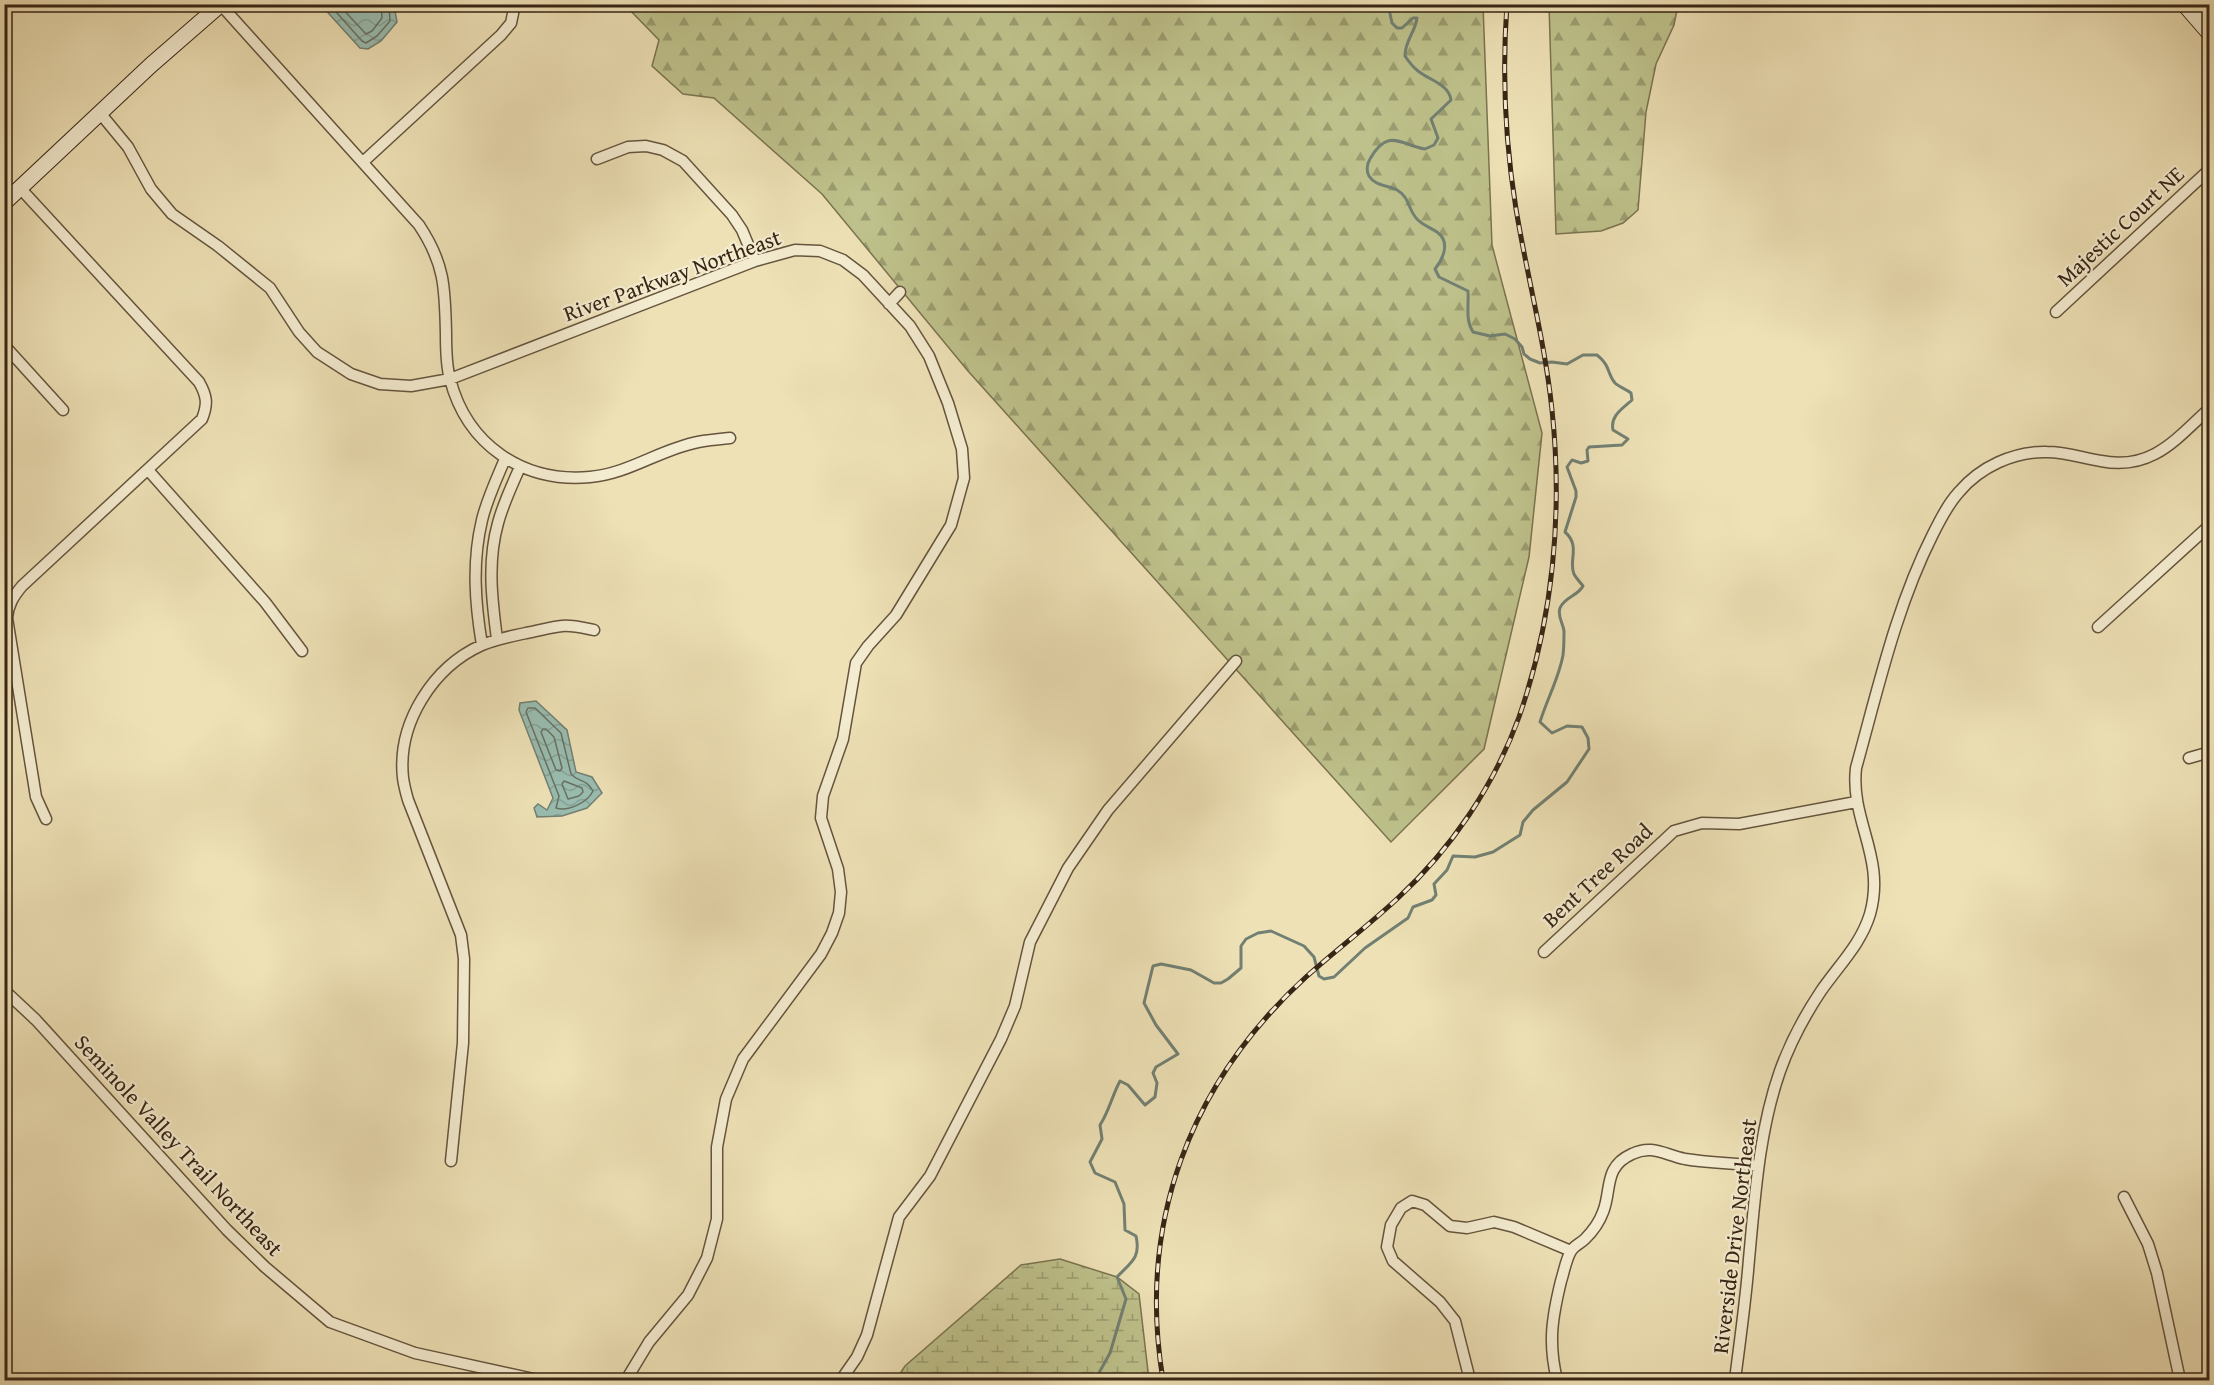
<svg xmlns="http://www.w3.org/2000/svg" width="2214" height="1385" viewBox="0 0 2214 1385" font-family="'Gentium Book Plus',serif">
<defs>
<pattern id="forest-firs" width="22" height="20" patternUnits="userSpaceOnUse" patternTransform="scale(1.5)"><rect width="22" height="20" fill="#bec18b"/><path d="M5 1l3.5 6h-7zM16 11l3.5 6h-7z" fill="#9b9d70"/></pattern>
<pattern id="wetland-marsh" width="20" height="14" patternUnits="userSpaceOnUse" patternTransform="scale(1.5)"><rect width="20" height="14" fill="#bec18b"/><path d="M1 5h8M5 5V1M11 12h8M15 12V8" fill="none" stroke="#9b9d70"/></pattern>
<pattern id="water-waves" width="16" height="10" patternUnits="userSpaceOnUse" patternTransform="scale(1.5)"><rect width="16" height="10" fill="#99bdb1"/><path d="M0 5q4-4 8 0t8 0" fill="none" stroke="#84a297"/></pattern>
</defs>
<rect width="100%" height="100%" fill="#eee1b6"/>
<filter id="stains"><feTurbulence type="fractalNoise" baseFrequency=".00333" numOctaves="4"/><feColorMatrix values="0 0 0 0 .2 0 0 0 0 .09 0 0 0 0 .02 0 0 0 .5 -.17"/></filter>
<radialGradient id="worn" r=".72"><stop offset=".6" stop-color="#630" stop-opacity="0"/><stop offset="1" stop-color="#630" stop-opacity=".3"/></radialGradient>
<path fill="url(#forest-firs)" stroke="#7a7350" stroke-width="1.5" d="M 625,5 L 1483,5 L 1492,245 L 1542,433 L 1529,557 L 1484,749 L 1391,842 L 968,371 L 822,194 L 714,98 L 683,94 L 652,66 L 659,40 Z
M 1549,5 L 1678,5 L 1674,25 L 1656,64 L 1646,112 L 1638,210 L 1623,223 L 1601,231 L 1556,234 Z"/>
<path fill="url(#wetland-marsh)" stroke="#7a7350" stroke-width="1.5" d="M 1060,1259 L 1117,1277 L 1139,1294 L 1149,1380 L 896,1380 L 905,1366 L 1021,1265 Z"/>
<path fill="url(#water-waves)" stroke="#728073" stroke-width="1.5" d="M 321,5 L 394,5 L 397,22 L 381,41 L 368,49 L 360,48 Z
M 536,701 L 567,730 L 576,772 L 592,777 L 602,793 L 587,808 L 562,816 L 537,817 L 534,808 L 538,804 L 547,810 L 553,798 L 519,710 L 520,703 Z"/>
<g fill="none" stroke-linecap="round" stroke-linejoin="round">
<path stroke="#687163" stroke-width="1.5" d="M 329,4 L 362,41 L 366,43 L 377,36 L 390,21 L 389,4
M 338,4 L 366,34 L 372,31 L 382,18 L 381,4
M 528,708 L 535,708 L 561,733 L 571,774 C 579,783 586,778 593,791 C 588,802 568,812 556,808 L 559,796 L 526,712 Z
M 543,729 L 546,729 L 554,737 L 562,768 L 560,771 L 556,770 L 541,732 Z
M 564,781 L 582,788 L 583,792 L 579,796 L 568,799 L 562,784 Z"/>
<path stroke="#728073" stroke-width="3" d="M 1095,1380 L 1110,1353 L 1126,1299 L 1117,1277 C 1131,1262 1141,1258 1136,1236 L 1125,1230 L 1124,1204 L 1115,1182 L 1095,1173 L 1090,1162 L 1102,1139 L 1100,1125 C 1109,1111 1112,1096 1120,1081 L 1128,1085 L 1145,1105 L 1155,1097 L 1157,1083 L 1153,1073 L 1156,1067 L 1178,1054 L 1156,1025 L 1144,1003 L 1153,966 L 1161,964 L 1191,970 L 1214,983 L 1221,983 L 1228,979 L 1241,968 L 1241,946 L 1246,939 L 1258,933 L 1271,931 L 1304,946 L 1314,957 L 1319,976 L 1324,979 L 1334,977 L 1365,948 L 1408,918 L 1413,907 L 1432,900 L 1436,895 L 1434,884 L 1447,870 L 1453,856 L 1475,857 L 1493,852 L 1520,835 L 1523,822 L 1533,810 L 1567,782 L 1589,749 L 1588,738 L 1582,727 L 1567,726 L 1552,733 L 1540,722 C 1547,699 1559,678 1563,655 C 1564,647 1564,638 1564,631 C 1563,623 1557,616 1560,608 C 1564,597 1578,596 1583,586 C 1580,582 1576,578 1574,574 C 1568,561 1581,546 1565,532 L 1576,497 L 1576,491 L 1567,467 L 1572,460 L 1581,463 L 1588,461 L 1587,450 L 1589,447 L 1622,445 L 1628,439 L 1613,430 C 1610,416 1622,409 1632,400 L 1631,393 C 1626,389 1619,387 1615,383 C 1607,374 1611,366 1597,355 L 1583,355 L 1567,364 L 1552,362 L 1540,363 L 1530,359 L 1524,354 L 1522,347 L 1515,339 L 1505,334 L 1490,336 L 1473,332 C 1465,320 1469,306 1468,291 L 1439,277 L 1435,269 C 1443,259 1451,242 1437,232 C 1431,228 1423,225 1418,220 C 1408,211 1410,197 1397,190 C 1388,185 1375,186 1369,176 C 1366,171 1367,164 1370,159 C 1388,127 1401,145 1425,149 L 1434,145 L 1438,138 L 1431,119 L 1451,100 C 1449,84 1429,80 1418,71 C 1413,67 1409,62 1405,56 C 1405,40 1415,33 1417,18 L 1413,18 L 1402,28 L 1397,28 L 1392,23 L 1388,4"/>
<defs>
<path id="street" d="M 220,4 L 419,225 C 445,264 445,288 446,334 C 446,349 446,365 450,379 C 467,445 523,483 590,477 C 628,474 661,449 698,442 C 709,440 720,439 730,438
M 100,113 L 128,147 L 151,189 L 172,214 L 218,246 L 270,288 L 299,332 L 317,352 L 351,374 L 380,384 L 411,386 L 450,379 L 755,261 L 795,250 L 820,251 L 843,260 L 863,275 L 910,326 L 929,356 L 948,403 L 962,449 L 964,478 L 951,525 L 896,615 L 868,646 L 856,663 L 843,739 L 823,796 L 821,818 L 838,869 L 841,892 L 839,913 L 832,933 L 821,954 L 743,1059 L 726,1099 L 717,1147 L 717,1219 L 707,1258 L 688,1295 L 649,1342 L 626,1380
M 597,159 L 628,147 L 646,146 L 663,150 L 683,161 L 732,215 L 742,230 L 755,261
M 363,162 L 501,35 L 511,23 L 515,4
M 20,188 L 199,382 C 207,396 208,404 202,419 L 22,586 C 13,597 8,605 7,618 L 36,797 L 46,819
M 889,304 L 900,292
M 2056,312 L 2210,169
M 4,345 L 63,410
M 148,470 L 265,602 L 302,651
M 2098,627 L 2210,525
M 497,639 C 492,601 487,562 498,523 C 503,504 512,485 520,467
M 482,645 C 475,603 472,562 482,520 C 487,499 497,478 505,459
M 2189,758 L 2210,752
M 1544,952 L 1674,831 L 1702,823 L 1739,824 L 1856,802
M 4,990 L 36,1020 L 227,1230 L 265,1267 L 330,1322 L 415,1353 L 538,1380
M 451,1161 L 463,1043 L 464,959 L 461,935 L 408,800 C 406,793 404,785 403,778 C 397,723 433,667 482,645 C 496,639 512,636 526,633 C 538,631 551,627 562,626 C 572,625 584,628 594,630
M 2124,1197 L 2148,1244 L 2157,1273 L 2180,1380
M 841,1380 L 857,1357 L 867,1335 L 899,1217 L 930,1176 L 1001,1039 L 1015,1006 L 1030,942 L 1068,868 L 1108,810 L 1236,661
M 1470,1380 L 1455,1321 L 1440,1302 L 1393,1261 L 1387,1247 L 1391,1225 L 1401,1208 L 1412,1201 L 1425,1205 L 1450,1226 L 1467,1228 L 1494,1222 L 1514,1227 L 1571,1251
M 1557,1380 C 1548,1343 1552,1318 1561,1281 C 1564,1272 1566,1259 1571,1251 C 1574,1246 1581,1243 1585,1239 C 1593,1231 1599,1223 1603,1212 C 1612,1190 1603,1167 1632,1154 C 1652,1144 1665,1155 1685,1159 C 1709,1163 1734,1163 1758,1166
M 1735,1380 C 1740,1340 1746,1299 1749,1259 C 1755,1196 1759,1131 1780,1071 C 1790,1043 1805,1015 1821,991 C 1839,965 1861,944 1870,914 C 1886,857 1850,821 1856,768 C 1878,689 1896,607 1933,534 C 1940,520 1948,504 1959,492 C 1980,467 2014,451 2047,452 C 2065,452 2083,458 2101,461 C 2152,471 2176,439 2210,408"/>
<path id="secondary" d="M 2184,4 L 2210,34
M 4,203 L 151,65 L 221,4"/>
</defs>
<use href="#street" stroke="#65543d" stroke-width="13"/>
<use href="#secondary" stroke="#372515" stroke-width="17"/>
<use href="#street" stroke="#f4ecd0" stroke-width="10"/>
<use href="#secondary" stroke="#f4ecd0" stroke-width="15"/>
<defs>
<path id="rail" d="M 1163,1380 C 1137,1224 1189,1084 1306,977 C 1336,950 1368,926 1398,898 C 1451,849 1494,786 1519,717 C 1553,620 1563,513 1552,410 C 1545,342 1527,276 1516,209 C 1505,141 1502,72 1507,4"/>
</defs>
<use href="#rail" stroke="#372515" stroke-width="5"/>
<use href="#rail" stroke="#f4ecd0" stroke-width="3" stroke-dasharray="9" stroke-linecap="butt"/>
</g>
<g text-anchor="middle" stroke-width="4.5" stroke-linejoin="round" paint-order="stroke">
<g font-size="22" fill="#372515" stroke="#f4ecd0">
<text transform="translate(2120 226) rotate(-43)" y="8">Majestic Court NE</text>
<text transform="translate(672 275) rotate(-20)" y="8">River Parkway Northeast</text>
<text transform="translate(1597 875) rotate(-43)" y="8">Bent Tree Road</text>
<text transform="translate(179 1145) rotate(47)" y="8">Seminole Valley Trail Northeast</text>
<text transform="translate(1734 1236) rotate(-83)" y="8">Riverside Drive Northeast</text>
</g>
</g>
<rect width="2214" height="1385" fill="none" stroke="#eee1b6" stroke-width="24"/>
<rect x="6" y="6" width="2202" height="1373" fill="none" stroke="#372515" stroke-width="3"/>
<rect x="12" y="12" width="2190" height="1361" fill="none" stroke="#372515" stroke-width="1.5"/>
<rect width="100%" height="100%" filter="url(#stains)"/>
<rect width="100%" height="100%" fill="url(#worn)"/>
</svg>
